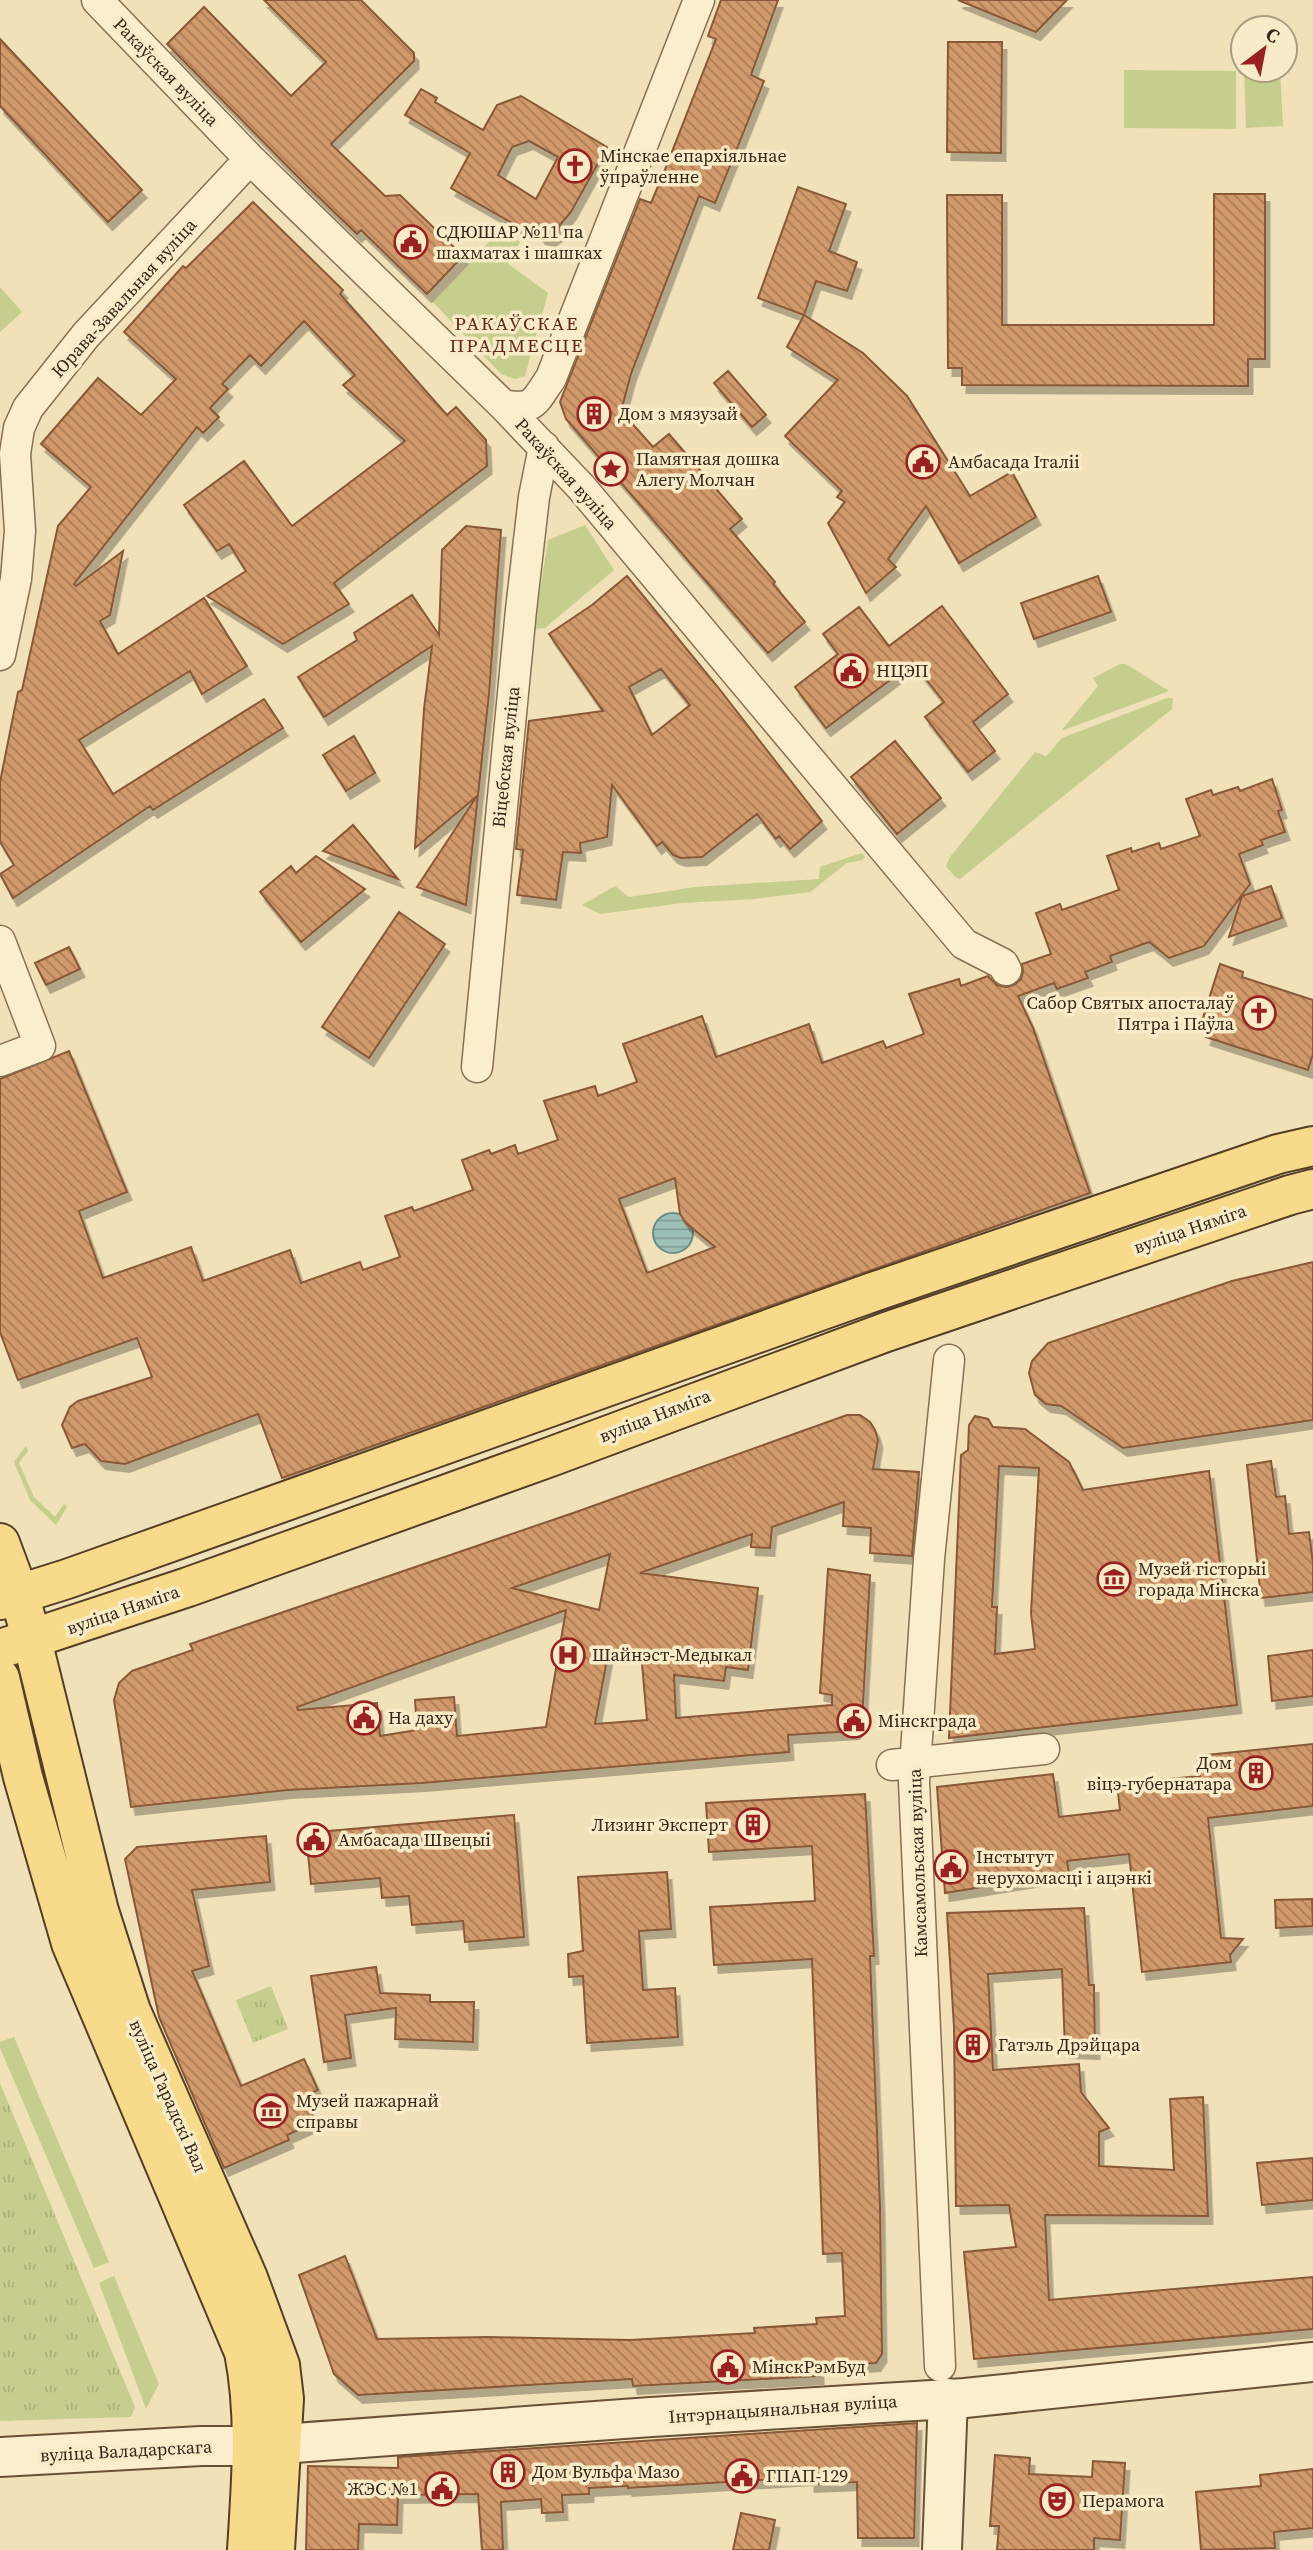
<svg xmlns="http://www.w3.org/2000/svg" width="1313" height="2550" viewBox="0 0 1313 2550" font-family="'Source Serif 4',serif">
<defs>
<pattern id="park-tufts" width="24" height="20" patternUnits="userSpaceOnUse" patternTransform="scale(1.75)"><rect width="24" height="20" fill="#c5ce8c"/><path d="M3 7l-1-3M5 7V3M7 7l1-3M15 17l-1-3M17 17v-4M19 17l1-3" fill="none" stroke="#aab178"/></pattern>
<pattern id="water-rules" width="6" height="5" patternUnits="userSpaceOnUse" patternTransform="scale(1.75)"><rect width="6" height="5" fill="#9ec0b7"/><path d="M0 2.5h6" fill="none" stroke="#829c94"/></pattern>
<pattern id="building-back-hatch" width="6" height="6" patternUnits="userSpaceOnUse" patternTransform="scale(1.75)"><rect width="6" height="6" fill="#d2996b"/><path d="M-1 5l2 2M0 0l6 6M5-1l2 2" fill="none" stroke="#ab7d57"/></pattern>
<filter id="shadow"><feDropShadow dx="4.5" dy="8" stdDeviation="0" flood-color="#0004"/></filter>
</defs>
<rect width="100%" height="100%" fill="#f0e1b8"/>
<path fill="#c5ce8c" d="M 1124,70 L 1236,71 L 1236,129 L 1124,128 Z
M 1280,70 L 1283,126 L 1246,128 L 1244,71 Z
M 501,229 L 520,242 L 508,264 L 548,293 L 525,376 L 515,379 L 501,374 L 433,302 Z
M 0,287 L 22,312 L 0,332 Z
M 585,525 L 614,570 L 545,628 L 534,629 L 548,540 Z
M 1120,664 L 1126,664 L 1169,691 L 1061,731 L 1098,686 L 1093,678 Z
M 1167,698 L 1173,698 L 1172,709 L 960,879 L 955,877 L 946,866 L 950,857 L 1035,752 L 1046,756 L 1062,738 Z
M 862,853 L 865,857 L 862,860 L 847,863 L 810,892 L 755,899 L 682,903 L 600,914 L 582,905 L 615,886 L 629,897 L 695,887 L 819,879 L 820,867 Z
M 26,1446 L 28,1451 L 19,1463 L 34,1497 L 55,1517 L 64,1504 L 67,1507 L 56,1525 L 30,1500 L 14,1462 Z
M 14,2037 L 109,2262 L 94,2268 L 0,2048 L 0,2042 Z
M 114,2276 L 159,2384 L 146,2409 L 99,2283 Z"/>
<path fill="url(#park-tufts)" d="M 271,1986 L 288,2029 L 253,2043 L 236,2000 Z
M 0,2083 L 135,2407 L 131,2417 L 0,2421 Z"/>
<path fill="url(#water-rules)" stroke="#658d85" stroke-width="2" d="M653 1233a20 20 0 1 1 40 0a20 20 0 1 1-40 0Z"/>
<path fill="url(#building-back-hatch)" stroke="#885937" stroke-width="2" fill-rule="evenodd" filter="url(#shadow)" d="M 264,0 L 361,0 L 414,53 L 414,61 L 331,144 L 385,196 L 400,195 L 463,256 L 427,294 L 361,230 L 357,234 L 303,182 L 167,44 L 204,7 L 291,96 L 326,62 Z
M 721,0 L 778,0 L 751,75 L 764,81 L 715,203 L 699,196 L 631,374 L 621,411 L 653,447 L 669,434 L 742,519 L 730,529 L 775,582 L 773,584 L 805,622 L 768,653 L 566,419 L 560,402 L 640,199 L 651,203 L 664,172 L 716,39 L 708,36 Z
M 958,0 L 1067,0 L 1036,32 Z
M 0,39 L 142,190 L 108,222 L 0,106 Z
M 948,42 L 1002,42 L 1001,153 L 947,152 Z
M 421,89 L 437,98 L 435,102 L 483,130 L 497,105 L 521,96 L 607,147 L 571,212 L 559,226 L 558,233 L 551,238 L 541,236 L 536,228 L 519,227 L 451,188 L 470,153 L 405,115 ZM 529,141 L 558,157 L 536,199 L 498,175 L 512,147 Z
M 798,187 L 846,204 L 829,251 L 857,262 L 847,291 L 816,281 L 804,315 L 758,298 Z
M 1214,194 L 1265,194 L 1265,359 L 1248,359 L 1248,386 L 962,385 L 962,368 L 948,368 L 947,195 L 1002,195 L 1002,325 L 1214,325 Z
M 253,202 L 343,290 L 340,294 L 447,415 L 456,407 L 486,440 L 487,466 L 334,583 L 349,604 L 283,644 L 207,596 L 246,571 L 229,544 L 217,551 L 184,505 L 244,461 L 292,526 L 405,441 L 343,385 L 355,375 L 304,321 L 261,366 L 250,355 L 222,384 L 228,389 L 210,408 L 219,417 L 203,433 L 197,427 L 74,584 L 76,586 L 123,551 L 110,615 L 100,621 L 118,654 L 204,598 L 247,666 L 202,694 L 190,671 L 79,740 L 113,794 L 264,699 L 283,728 L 153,810 L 150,806 L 13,898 L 0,874 L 14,865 L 0,842 L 0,782 L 18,692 L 22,690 L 58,526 L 91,487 L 41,444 L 98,378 L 141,415 L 176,379 L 124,332 L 183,266 L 186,268 Z
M 804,315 L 863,353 L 907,396 L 970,496 L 1012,472 L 1036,517 L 959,563 L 926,506 L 888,559 L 896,567 L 866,593 L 828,523 L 845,502 L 837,497 L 842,491 L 785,436 L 838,380 L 787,347 Z
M 728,371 L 766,415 L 752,427 L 714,383 Z
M 466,526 L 501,530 L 489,694 L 466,905 L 417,887 L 477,796 L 415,848 L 424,709 L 432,646 L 324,717 L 298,677 L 357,640 L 354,633 L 412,595 L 439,635 L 442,550 Z
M 627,576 L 717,686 L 822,821 L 790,849 L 779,836 L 776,839 L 757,814 L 702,857 L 681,858 L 673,855 L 662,842 L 657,846 L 612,785 L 607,837 L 580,843 L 581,853 L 563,852 L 556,900 L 517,895 L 523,850 L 516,849 L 529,721 L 603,711 L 549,634 L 592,605 ZM 661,669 L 690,705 L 652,735 L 629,687 Z
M 1098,576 L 1111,612 L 1034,639 L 1021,603 Z
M 942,606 L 1008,694 L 973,722 L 995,751 L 968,772 L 925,717 L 944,702 L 913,663 L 826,728 L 795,687 L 838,654 L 823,634 L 859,607 L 889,646 Z
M 354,736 L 375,773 L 346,791 L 323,755 Z
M 895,741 L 941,798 L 897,834 L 851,777 Z
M 1272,779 L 1282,810 L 1278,811 L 1285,832 L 1261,840 L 1263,845 L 1239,854 L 1250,884 L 1204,946 L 1169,958 L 1149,942 L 1110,956 L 1112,962 L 1085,972 L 1088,978 L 1057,989 L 1054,983 L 1018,996 L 1033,1028 L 1090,1193 L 282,1478 L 258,1414 L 125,1464 L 101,1461 L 85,1444 L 72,1448 L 62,1425 L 70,1407 L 78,1401 L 152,1377 L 137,1338 L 18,1380 L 0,1332 L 0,1079 L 69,1051 L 127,1192 L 79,1211 L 103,1278 L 191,1247 L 203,1281 L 290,1250 L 301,1283 L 360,1262 L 363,1270 L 400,1257 L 385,1216 L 412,1207 L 414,1211 L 473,1190 L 462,1160 L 489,1150 L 491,1154 L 515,1145 L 518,1154 L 558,1140 L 544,1101 L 595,1086 L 598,1096 L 637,1082 L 623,1044 L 702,1016 L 716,1057 L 809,1024 L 822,1063 L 883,1041 L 886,1048 L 924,1034 L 909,994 L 959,979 L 961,986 L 988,976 L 997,985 L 1006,987 L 1014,985 L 1021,979 L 1023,972 L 1022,964 L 1051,954 L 1036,913 L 1060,904 L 1062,910 L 1119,890 L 1107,856 L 1131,848 L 1132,852 L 1159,843 L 1161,849 L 1200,836 L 1186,799 L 1211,790 L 1213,795 L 1238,787 L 1240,791 ZM 675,1178 L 680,1214 L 686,1223 L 715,1247 L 647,1273 L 619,1199 Z
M 353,825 L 398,879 L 323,851 Z
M 316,856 L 365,889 L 301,942 L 260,892 L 291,866 L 296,873 Z
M 1271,886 L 1282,918 L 1229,937 L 1242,896 Z
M 399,912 L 445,944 L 369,1058 L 322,1027 Z
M 69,947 L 80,969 L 46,985 L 35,963 Z
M 1220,964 L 1243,972 L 1242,977 L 1313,1000 L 1313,1054 L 1308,1070 L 1206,1037 L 1209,1027 L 1201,1024 Z
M 1313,1262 L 1313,1420 L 1123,1448 L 1061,1406 L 1046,1404 L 1035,1395 L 1029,1373 L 1032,1361 L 1048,1343 L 1232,1281 Z
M 847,1415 L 860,1415 L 870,1422 L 875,1430 L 878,1440 L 873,1469 L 919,1472 L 912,1556 L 870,1553 L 871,1528 L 843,1526 L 844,1502 L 772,1527 L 770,1548 L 751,1547 L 752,1534 L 640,1573 L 758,1588 L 748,1670 L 726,1667 L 724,1681 L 674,1675 L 676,1718 L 832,1705 L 832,1695 L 820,1693 L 828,1569 L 870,1575 L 862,1722 L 855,1731 L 788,1735 L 789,1752 L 422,1783 L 288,1790 L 131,1807 L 114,1700 L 119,1683 L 132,1671 L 193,1650 L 190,1644 L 576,1512 ZM 610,1554 L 599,1610 L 512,1588 ZM 566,1610 L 546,1727 L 457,1736 L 454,1697 L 415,1700 L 417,1730 L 380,1736 L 377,1703 L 298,1710 L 297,1707 ZM 609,1649 L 641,1653 L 647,1720 L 595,1724 Z
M 975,1416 L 988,1419 L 993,1427 L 1025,1429 L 1069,1462 L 1083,1490 L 1209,1471 L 1237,1705 L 949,1738 L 961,1455 L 968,1450 L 969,1425 ZM 999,1466 L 1039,1468 L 1031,1613 L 1035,1649 L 995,1654 L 997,1607 L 992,1607 Z
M 1271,1461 L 1276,1497 L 1285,1496 L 1289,1534 L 1309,1532 L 1313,1563 L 1313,1592 L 1261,1598 L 1247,1465 Z
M 1313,1650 L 1313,1696 L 1272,1701 L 1268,1656 Z
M 1313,1744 L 1313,1806 L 1208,1818 L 1221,1938 L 1243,1939 L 1230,1955 L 1231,1962 L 1142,1972 L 1129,1854 L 1067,1861 L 1069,1873 L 945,1893 L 937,1787 L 1053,1774 L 1059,1817 L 1120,1810 L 1117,1784 L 1200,1776 L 1197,1756 Z
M 865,1794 L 874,1956 L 870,1956 L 880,2207 L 882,2354 L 876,2363 L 819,2367 L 819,2376 L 633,2386 L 632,2379 L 358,2395 L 334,2374 L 299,2275 L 345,2256 L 377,2339 L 488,2337 L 630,2340 L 755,2333 L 754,2328 L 817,2324 L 816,2318 L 845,2316 L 842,2253 L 823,2254 L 812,1959 L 714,1965 L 710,1907 L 815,1901 L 812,1846 L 709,1852 L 706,1803 Z
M 514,1815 L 524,1937 L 465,1942 L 463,1921 L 412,1925 L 409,1896 L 382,1898 L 380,1878 L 311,1884 L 306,1833 Z
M 266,1836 L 270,1882 L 192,1890 L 209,1966 L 192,1971 L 241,2086 L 304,2059 L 318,2090 L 304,2096 L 316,2122 L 287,2135 L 289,2140 L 224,2168 L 159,2017 L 125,1859 L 137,1847 Z
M 667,1872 L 671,1929 L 639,1931 L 643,1990 L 675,1988 L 678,2037 L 587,2043 L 583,1976 L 569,1977 L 568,1954 L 583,1951 L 578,1877 Z
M 1312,1899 L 1313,1926 L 1276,1928 L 1275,1900 Z
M 1084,1908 L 1089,1985 L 1094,1985 L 1095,2051 L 1065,2050 L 1062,1969 L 988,1974 L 993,2070 L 1079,2064 L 1081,2092 L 1109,2128 L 1099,2132 L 1099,2166 L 1174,2170 L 1170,2099 L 1203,2097 L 1208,2216 L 1045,2215 L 1049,2300 L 1313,2277 L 1313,2329 L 974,2359 L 964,2252 L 1016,2247 L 1009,2205 L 956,2206 L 954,2027 L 947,1913 Z
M 376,1967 L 380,1993 L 430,1995 L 430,2002 L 474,2002 L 473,2042 L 395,2039 L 396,2008 L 345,2015 L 351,2058 L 324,2062 L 311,1976 Z
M 1313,2158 L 1313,2200 L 1262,2205 L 1257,2163 Z
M 917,2423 L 914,2538 L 858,2538 L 857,2482 L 810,2484 L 810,2477 L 628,2488 L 628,2486 L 589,2488 L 589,2494 L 562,2495 L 563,2512 L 542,2513 L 541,2499 L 501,2502 L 503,2550 L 482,2550 L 478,2494 L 398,2495 L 397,2525 L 359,2524 L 358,2550 L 306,2550 L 308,2466 L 398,2468 L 398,2457 Z
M 995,2455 L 1030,2458 L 1029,2474 L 1092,2477 L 1093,2461 L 1125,2463 L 1120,2540 L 1094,2538 L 1094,2550 L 997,2550 L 999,2526 L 990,2526 Z
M 1313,2469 L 1313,2528 L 1274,2532 L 1275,2548 L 1201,2550 L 1196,2492 L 1261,2486 L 1260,2475 Z
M 741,2513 L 775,2520 L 769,2550 L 733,2550 Z"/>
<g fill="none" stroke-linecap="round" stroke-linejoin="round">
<defs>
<path id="street" d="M 97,0 L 250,159 L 503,405 L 581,487 L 964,944 L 1003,964 L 1006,970
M 503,405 C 535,411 534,402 551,378 L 699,0
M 0,655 L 16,579 L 20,531 L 15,454 L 19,428 L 28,408 L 86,335 L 250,159
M 0,941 L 40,1046 L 0,1061
M 477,1067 L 521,610 L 534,497 L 544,447
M 892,1765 L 1044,1749
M 940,2366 L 914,1782 L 929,1559 L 949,1360"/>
<path id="secondary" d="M 0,2457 L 201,2446 L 253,2446 L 651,2417 L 965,2398 L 1313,2362
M 942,2550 L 948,2398"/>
<path id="primary" d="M 0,1543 L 19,1594 L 32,1640 L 99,1911 L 131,2011 L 248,2278 L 280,2365 L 284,2399 L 275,2550
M 0,1600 L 67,1579 L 873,1292 L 1278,1154 L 1313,1146
M 0,1649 L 188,1587 L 550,1457 L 886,1332 L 1290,1195 L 1313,1189
M 0,1678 L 23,1777 L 71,1943 L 244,2352 C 257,2418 251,2484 247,2550"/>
</defs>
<use href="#street" stroke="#877053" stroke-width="33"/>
<use href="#secondary" stroke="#695136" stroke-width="42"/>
<use href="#primary" stroke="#543e28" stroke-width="42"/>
<use href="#street" stroke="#fbeecc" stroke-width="30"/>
<use href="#secondary" stroke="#fbeecc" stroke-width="38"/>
<use href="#primary" stroke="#f8da8b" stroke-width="38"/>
</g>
<defs>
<symbol id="church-ring" viewBox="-11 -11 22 22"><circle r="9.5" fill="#f7ebc8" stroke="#9a211f" stroke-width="1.5"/><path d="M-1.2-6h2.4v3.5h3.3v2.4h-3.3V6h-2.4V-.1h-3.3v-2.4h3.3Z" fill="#9a211f"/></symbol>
<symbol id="civic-ring" viewBox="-11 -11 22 22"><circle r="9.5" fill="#f7ebc8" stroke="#9a211f" stroke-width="1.5"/><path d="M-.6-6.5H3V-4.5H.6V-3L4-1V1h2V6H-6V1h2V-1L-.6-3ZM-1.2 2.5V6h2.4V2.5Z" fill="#9a211f"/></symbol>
<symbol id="building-ring" viewBox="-11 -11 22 22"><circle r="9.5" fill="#f7ebc8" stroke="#9a211f" stroke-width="1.5"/><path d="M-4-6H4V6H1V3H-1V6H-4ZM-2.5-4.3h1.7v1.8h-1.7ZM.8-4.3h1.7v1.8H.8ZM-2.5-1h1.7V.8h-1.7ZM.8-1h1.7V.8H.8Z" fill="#9a211f"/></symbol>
<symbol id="sight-ring" viewBox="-11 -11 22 22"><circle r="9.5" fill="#f7ebc8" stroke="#9a211f" stroke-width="1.5"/><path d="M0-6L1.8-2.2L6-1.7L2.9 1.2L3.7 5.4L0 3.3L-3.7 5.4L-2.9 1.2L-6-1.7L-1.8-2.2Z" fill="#9a211f"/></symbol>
<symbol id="museum-ring" viewBox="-11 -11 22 22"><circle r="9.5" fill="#f7ebc8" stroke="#9a211f" stroke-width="1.5"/><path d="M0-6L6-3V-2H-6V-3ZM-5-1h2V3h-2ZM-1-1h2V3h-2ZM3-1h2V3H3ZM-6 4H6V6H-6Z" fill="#9a211f"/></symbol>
<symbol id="hospital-ring" viewBox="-11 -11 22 22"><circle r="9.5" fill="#f7ebc8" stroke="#9a211f" stroke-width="1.5"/><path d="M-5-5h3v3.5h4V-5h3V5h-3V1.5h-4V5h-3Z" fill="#9a211f"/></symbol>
<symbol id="theatre-ring" viewBox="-11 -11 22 22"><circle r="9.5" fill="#f7ebc8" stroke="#9a211f" stroke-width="1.5"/><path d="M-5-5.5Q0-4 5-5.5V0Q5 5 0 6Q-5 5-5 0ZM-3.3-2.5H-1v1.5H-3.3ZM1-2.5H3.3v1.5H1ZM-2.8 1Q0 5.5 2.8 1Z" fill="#9a211f"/></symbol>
</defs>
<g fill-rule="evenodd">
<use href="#church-ring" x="556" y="147" width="38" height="38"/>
<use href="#civic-ring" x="392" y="223" width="38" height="38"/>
<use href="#building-ring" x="575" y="395" width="38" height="38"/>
<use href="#civic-ring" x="904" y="443" width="38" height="38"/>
<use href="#sight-ring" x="592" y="450" width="38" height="38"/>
<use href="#civic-ring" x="832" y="652" width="38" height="38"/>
<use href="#church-ring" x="1240" y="994" width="38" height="38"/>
<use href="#museum-ring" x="1095" y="1560" width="38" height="38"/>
<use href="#hospital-ring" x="549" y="1636" width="38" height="38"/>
<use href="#civic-ring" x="345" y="1699" width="38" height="38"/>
<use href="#civic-ring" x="835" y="1702" width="38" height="38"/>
<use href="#building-ring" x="1237" y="1754" width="38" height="38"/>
<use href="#building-ring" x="734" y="1806" width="38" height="38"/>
<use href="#civic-ring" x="295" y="1821" width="38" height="38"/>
<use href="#civic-ring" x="932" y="1848" width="38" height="38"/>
<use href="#building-ring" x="954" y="2026" width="38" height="38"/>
<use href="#museum-ring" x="252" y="2092" width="38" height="38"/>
<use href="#civic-ring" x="709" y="2348" width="38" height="38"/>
<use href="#building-ring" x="489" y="2453" width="38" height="38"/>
<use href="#civic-ring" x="723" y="2457" width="38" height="38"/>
<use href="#civic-ring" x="423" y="2470" width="38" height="38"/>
<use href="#theatre-ring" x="1038" y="2482" width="38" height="38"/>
</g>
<g text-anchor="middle" stroke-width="7" stroke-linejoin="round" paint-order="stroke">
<g font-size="18" fill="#352719" stroke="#f7ebc8">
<text transform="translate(166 72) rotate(46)" y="6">Ракаўская вуліца</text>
<text transform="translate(124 298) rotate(-48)" y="6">Юрава-Завальная вуліца</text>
<text transform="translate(566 474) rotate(48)" y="6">Ракаўская вуліца</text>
<text transform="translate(506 757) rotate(-84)" y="6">Віцебская вуліца</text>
<text transform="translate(1190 1229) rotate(-19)" y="6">вуліца Няміга</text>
<text transform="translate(655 1416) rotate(-21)" y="6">вуліца Няміга</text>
<text transform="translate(123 1610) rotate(-19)" y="6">вуліца Няміга</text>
<text transform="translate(918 1863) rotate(-92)" y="6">Камсамольская вуліца</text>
<text transform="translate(168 2096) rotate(66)" y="6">вуліца Гарадскі Вал</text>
<text transform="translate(783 2409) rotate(-4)" y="6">Інтэрнацыянальная вуліца</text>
<text transform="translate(126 2451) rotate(-3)" y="6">вуліца Валадарскага</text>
</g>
<g font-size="18" fill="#352719" stroke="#f7ebc8" text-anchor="start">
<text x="600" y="162">Мінскае епархіяльнае<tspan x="600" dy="21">ўпраўленне</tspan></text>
<text x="436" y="238">СДЮШАР №11 па<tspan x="436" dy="21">шахматах і шашках</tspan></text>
<text x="618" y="420">Дом з мязузай</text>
<text x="636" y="465">Памятная дошка<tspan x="636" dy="21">Алегу Молчан</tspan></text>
<text x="948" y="468">Амбасада Італіі</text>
<text x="876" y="677">НЦЭП</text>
<text x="1234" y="1009" text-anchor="end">Сабор Святых апосталаў<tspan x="1234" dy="21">Пятра і Паўла</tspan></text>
<text x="1138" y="1575">Музей гісторыі<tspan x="1138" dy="21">горада Мінска</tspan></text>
<text x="592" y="1661">Шайнэст-Медыкал</text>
<text x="388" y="1724">На даху</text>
<text x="878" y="1727">Мінскграда</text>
<text x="1232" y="1769" text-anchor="end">Дом<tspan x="1232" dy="21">віцэ-губернатара</tspan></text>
<text x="728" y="1831" text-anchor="end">Лизинг Эксперт</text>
<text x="338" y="1846">Амбасада Швецыі</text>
<text x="976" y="1863">Інстытут<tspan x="976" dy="21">нерухомасці і ацэнкі</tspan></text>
<text x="998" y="2051">Гатэль Дрэйцара</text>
<text x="296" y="2107">Музей пажарнай<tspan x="296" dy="21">справы</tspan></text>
<text x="752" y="2373">МінскРэмБуд</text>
<text x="532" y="2478">Дом Вульфа Мазо</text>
<text x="766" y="2482">ГПАП-129</text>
<text x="418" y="2495" text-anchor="end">ЖЭС №1</text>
<text x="1082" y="2507">Перамога</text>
</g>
<g font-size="19" letter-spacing="2" fill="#642816" stroke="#f7ebc8">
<text x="517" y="330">РАКАЎСКАЕ<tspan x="517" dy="22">ПРАДМЕСЦЕ</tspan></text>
</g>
</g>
<g transform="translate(1264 49) rotate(32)"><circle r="33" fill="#f7ebc8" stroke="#a99d82" stroke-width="2"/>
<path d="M0-5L12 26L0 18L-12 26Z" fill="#9a211f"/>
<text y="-10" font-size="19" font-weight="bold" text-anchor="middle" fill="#352719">С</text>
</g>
</svg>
